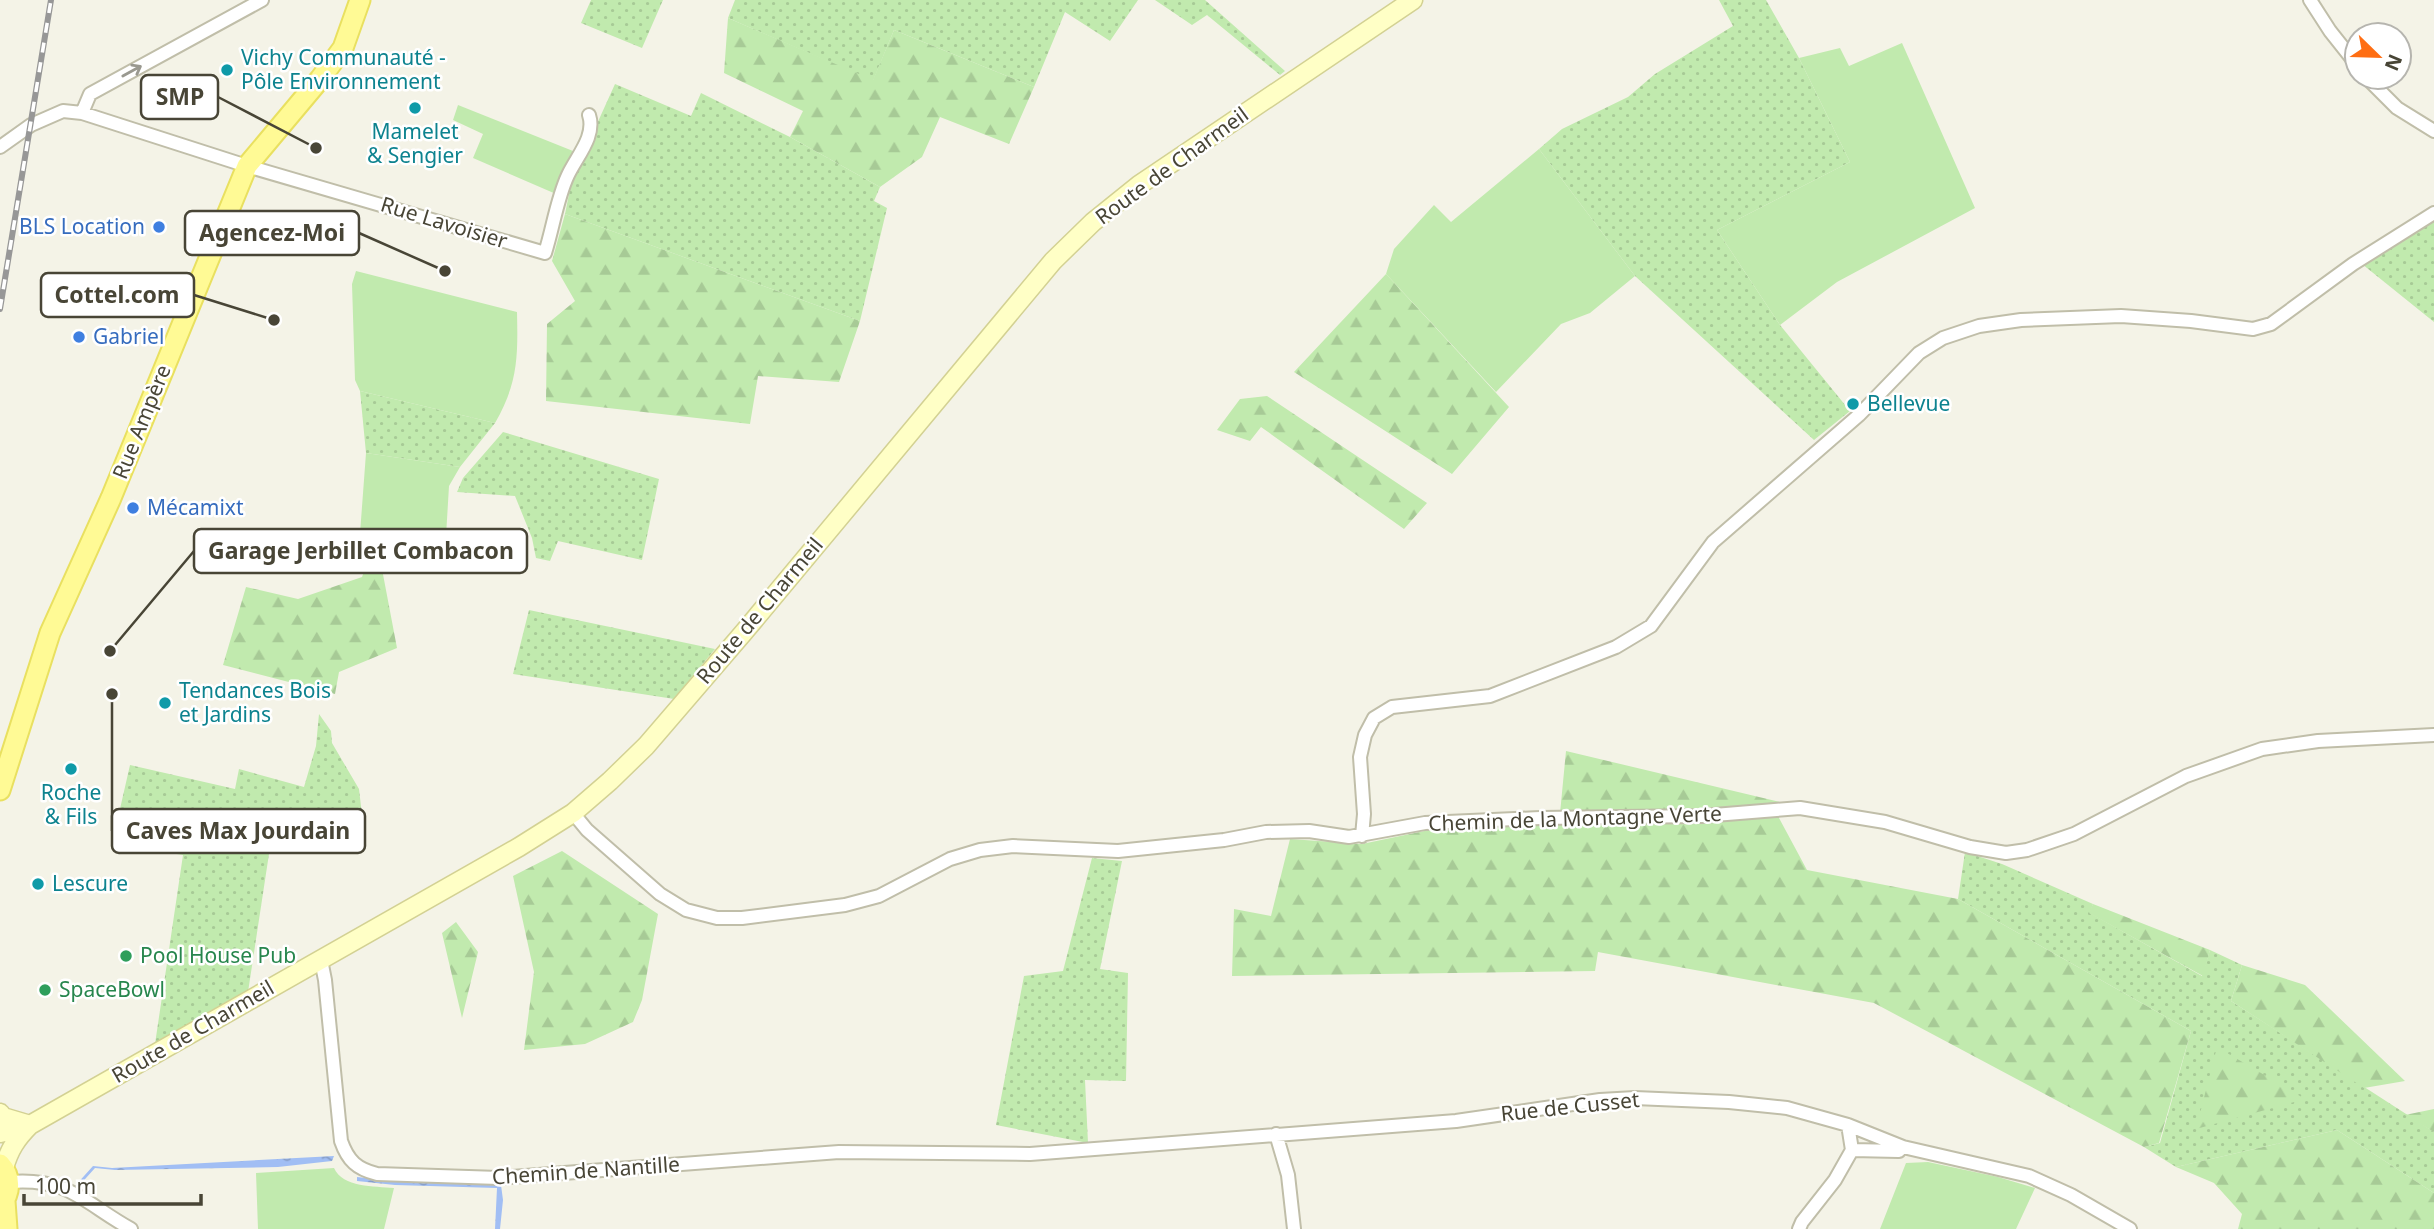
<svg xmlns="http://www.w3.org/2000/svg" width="2434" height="1229" viewBox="0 0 2434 1229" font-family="'Noto Sans',sans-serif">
<defs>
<pattern id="grass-dots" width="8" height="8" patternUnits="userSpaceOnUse" patternTransform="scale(1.75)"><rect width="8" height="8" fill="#c1eaae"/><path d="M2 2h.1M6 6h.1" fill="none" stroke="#a7ca96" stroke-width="1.8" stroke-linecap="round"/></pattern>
<pattern id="forest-firs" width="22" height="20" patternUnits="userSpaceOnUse" patternTransform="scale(1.75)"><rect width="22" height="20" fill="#c1eaae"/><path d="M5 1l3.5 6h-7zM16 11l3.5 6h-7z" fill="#a7ca96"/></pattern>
<pattern id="water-ripples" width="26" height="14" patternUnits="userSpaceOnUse" patternTransform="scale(1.75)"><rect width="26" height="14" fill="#a1bef4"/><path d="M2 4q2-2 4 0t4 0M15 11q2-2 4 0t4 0" fill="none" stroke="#859cc6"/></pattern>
</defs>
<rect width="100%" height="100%" fill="#f4f3e7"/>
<path fill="url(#grass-dots)" d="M 591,0 L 663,0 L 642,48 L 581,23 Z
M 735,0 L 1138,0 L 1110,41 L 1065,12 L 1034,87 L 894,30 L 873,81 L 728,18 Z
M 1155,0 L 1205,0 L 1285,71 L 1280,75 L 1207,15 L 1192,25 Z
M 1719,0 L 1766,0 L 1799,58 L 1850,162 L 1717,230 L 1780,325 L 1850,411 L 1814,440 L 1635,276 L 1539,149 L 1562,129 L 1628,97 L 1655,74 L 1733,26 Z
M 615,84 L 691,116 L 701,93 L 790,137 L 880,187 L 874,201 L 887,208 L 860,321 L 565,214 L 572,179 Z
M 2434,220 L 2434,322 L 2362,264 Z
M 360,391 L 495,423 L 460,467 L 366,453 Z
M 503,432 L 659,479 L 642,560 L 558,541 L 550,561 L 536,558 L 532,538 L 515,496 L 457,492 L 463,478 Z
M 529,610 L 715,649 L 674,699 L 513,674 Z
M 319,714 L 331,731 L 332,743 L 359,789 L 362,815 L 361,844 L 274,821 L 248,992 L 155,1044 L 183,855 L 112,844 L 130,765 L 235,789 L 239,769 L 304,787 L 316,746 Z
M 1965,852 L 2002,864 L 2093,904 L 2090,913 L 2202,976 L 2210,950 L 2242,965 L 2231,1001 L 2434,1132 L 2434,1193 L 2337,1130 L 2176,1167 L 2144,1147 L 2160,1143 L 2191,1031 L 1958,899 Z
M 1092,858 L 1122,861 L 1100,969 L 1128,973 L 1126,1081 L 1085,1080 L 1088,1143 L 996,1125 L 1024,976 L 1063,971 Z"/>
<path fill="url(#forest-firs)" d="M 728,18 L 873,80 L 894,30 L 1034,87 L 1009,144 L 940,117 L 922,157 L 880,187 L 790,137 L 803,111 L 724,73 Z
M 565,214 L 860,321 L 839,382 L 758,376 L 750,424 L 546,401 L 547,324 L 575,301 L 552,261 Z
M 1386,274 L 1509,407 L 1452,474 L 1294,372 Z
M 1267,396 L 1427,503 L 1404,529 L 1261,427 L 1250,441 L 1217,430 L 1240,399 Z
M 359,547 L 378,548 L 397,648 L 339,672 L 335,694 L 223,665 L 246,587 L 298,599 L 362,577 L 366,566 Z
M 1566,751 L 1784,803 L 1779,818 L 1807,870 L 1958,899 L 2191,1031 L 2159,1143 L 2144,1147 L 1874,1003 L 1598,952 L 1595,971 L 1232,976 L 1234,909 L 1271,916 L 1290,839 L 1362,844 L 1429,830 L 1559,824 Z
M 562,851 L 658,914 L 642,1000 L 633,1022 L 585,1044 L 524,1050 L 534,972 L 513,876 Z
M 2093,904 L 2210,950 L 2203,976 L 2089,913 Z
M 456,922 L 478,952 L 462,1018 L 442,933 Z
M 2242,965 L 2305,985 L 2405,1081 L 2364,1088 L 2231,1001 Z
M 2217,1047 L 2305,1099 L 2196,1129 Z
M 2434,1109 L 2434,1132 L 2405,1115 Z
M 2337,1130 L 2434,1193 L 2434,1229 L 2238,1229 L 2242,1214 L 2214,1183 L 2176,1167 Z"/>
<path fill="#c1eaae" d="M 1902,43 L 1975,208 L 1837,282 L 1780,325 L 1717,230 L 1850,162 L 1799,58 L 1840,48 L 1849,66 Z
M 458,105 L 573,151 L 556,194 L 473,158 L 483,134 L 453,120 Z
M 1539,149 L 1635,276 L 1590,313 L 1561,324 L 1496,392 L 1386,274 L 1394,249 L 1434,205 L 1451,222 Z
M 356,271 L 517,312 C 518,357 518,383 495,423 L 360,391 L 355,380 L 352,284 Z
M 366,453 L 460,467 L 449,486 L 445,553 L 359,547 Z
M 1928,1162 L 1998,1177 L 2035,1188 L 2016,1229 L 1880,1229 L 1906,1163 Z
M 334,1168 C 343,1188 374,1186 394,1188 L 384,1229 L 258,1229 L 256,1173 Z"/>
<path fill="url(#water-ripples)" d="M 334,1156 L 332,1161 L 278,1167 L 115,1170 L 95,1168 L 77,1188 L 75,1186 L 93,1166 L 112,1168 Z
M 357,1177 L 393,1181 L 498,1182 L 501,1185 L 503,1200 L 500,1229 L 495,1229 L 497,1188 L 395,1185 L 357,1181 Z"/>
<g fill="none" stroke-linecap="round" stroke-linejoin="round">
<defs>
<path id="street" d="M 2310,0 L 2330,31 L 2357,65
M 2366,77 L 2397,108 L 2434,131
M 82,113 L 90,94 L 262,0
M 0,147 L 31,125 L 63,111 L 82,113 L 247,166 L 545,253 C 553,228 557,198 568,175 C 577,156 596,136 589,115
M 573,813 L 587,830 L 660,894 L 686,910 L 717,918 L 742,918 L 845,905 L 879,896 L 950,859 L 980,850 L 1013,846 L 1118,851 L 1224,840 L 1266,832 L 1309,831 L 1349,837 L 1425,823 L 1540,818 L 1702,816 L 1800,808 L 1885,822 L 1970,847 L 2006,853 L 2027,850 L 2074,834 L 2186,776 L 2262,749 L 2318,741 L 2434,735
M 1362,836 L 1364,814 L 1360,757 L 1365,735 L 1374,718 L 1392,707 L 1490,696 L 1616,647 L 1651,626 L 1713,542 L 1859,415 L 1919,353 L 1943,338 L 1979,326 L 2021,320 L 2121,316 L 2191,321 L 2253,329 L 2271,324 L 2353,264 L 2434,213
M 321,960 L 325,980 L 341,1141 C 348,1161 357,1169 377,1174 L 499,1178 L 839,1152 L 1030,1154 L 1456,1121 L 1600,1100 L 1635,1098 L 1729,1102 L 1787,1108 L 1848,1125 L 1903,1147 L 2029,1176 L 2071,1195 L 2130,1229
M 1276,1134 L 1288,1175 L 1294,1229
M 1852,1150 L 1899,1151 L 1902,1147
M 9,1182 C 69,1177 84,1203 131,1229
M 1799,1229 L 1802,1222 L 1835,1180 L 1852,1150 L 1848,1125"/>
<path id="secondary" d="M 0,1113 L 3,1117 L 30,1125
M 0,1133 L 30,1125 L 519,847 L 573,813 L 610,781 L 646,746 L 744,632 L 1053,261 L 1093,222 L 1139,185 L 1413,0
M 4,1168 C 9,1150 16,1139 30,1125"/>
<path id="primary" d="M 0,790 L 50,633 L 111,498 L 247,166 L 320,79 L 343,48 L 360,0
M 0,1164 C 12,1177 11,1193 0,1207
M 5,1201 L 7,1229"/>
</defs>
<use href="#street" stroke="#c0bea9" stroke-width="16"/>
<use href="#secondary" stroke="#d3d193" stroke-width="21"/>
<use href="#primary" stroke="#e9e060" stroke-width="23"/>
<use href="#street" stroke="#fff" stroke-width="12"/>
<use href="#secondary" stroke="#ffffc6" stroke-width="18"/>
<use href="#primary" stroke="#fffa95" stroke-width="19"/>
<defs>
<path id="rail" d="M 0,309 L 51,0"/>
</defs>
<use href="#rail" stroke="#979797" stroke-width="6"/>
<use href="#rail" stroke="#fff" stroke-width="3.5" stroke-dasharray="10" stroke-linecap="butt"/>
</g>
<defs><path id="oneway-shaft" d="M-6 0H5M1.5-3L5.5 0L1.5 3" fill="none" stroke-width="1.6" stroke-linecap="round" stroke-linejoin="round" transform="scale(1.75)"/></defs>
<use stroke="#9a9990" href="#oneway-shaft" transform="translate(132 71) rotate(-29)"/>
<g fill="#0f9aa8" stroke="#fff" stroke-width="2.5">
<circle cx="227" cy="70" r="7"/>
<circle cx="415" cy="108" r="7"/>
<circle cx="1853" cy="404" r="7"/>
<circle cx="165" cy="703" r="7"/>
<circle cx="71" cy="769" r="7"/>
<circle cx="38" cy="884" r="7"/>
</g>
<g fill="#3f7fe0" stroke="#fff" stroke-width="2.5">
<circle cx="159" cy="227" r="7"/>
<circle cx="79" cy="337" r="7"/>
<circle cx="133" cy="508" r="7"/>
</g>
<g fill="#2e9e5b" stroke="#fff" stroke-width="2.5">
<circle cx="126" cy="956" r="7"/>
<circle cx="45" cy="990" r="7"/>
</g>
<g text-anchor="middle" stroke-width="5" stroke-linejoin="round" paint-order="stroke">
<g font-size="21" fill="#0d838f" stroke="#fff" text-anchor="start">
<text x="241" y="65">Vichy Communauté -<tspan x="241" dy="24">Pôle Environnement</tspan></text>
<text x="415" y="139" text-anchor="middle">Mamelet<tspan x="415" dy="24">&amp; Sengier</tspan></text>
<text x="1867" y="411">Bellevue</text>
<text x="179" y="698">Tendances Bois<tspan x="179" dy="24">et Jardins</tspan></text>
<text x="71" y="800" text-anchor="middle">Roche<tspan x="71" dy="24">&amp; Fils</tspan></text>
<text x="52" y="891">Lescure</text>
</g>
<g font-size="21" fill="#484536" stroke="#fff">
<text transform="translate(1172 166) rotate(-36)" y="7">Route de Charmeil</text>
<text transform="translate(444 223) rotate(17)" y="7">Rue Lavoisier</text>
<text transform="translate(142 422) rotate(-68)" y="7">Rue Ampère</text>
<text transform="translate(760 611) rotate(-50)" y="7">Route de Charmeil</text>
<text transform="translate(1575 819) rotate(-2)" y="7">Chemin de la Montagne Verte</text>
<text transform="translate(193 1032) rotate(-30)" y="7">Route de Charmeil</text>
<text transform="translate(1570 1107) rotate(-6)" y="7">Rue de Cusset</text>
<text transform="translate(586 1171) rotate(-4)" y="7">Chemin de Nantille</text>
</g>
<g font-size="21" fill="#366cbe" stroke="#fff" text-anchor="start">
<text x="145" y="234" text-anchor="end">BLS Location</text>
<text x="93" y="344">Gabriel</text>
<text x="147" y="515">Mécamixt</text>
</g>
<g font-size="21" fill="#27864d" stroke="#fff" text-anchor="start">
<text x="140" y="963">Pool House Pub</text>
<text x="59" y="997">SpaceBowl</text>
</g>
</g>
<path fill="none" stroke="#484536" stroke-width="2.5" d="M316 148L218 97M445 271L359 233M274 320L194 295M110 651L194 551M112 694L112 831"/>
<g fill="#484536" stroke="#fff" stroke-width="2.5">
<circle cx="316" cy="148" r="7"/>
<circle cx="445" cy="271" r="7"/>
<circle cx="274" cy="320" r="7"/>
<circle cx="110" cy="651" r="7"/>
<circle cx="112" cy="694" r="7"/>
</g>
<g fill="#fff" stroke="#484536" stroke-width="2.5">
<rect x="141" y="75" width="77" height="44" rx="7"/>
<rect x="185" y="211" width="174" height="44" rx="7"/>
<rect x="41" y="273" width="153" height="44" rx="7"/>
<rect x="194" y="529" width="333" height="44" rx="7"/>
<rect x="112" y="809" width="253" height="44" rx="7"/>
</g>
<g font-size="23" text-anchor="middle" font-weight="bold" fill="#484536">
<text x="180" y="105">SMP</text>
<text x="272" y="241">Agencez-Moi</text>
<text x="117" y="303">Cottel.com</text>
<text x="361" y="559">Garage Jerbillet Combacon</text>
<text x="238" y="839">Caves Max Jourdain</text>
</g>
<g transform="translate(2378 56) rotate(113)"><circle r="33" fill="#ffffff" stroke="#b6b5af" stroke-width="2"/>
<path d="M0-5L12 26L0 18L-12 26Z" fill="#ff6e13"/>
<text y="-10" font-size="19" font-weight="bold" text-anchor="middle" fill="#484536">N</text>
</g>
<path d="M24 1194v10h177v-10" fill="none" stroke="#484536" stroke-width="3.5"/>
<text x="35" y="1194" font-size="21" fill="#484536" stroke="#ffffff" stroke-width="5" paint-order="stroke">100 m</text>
</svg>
